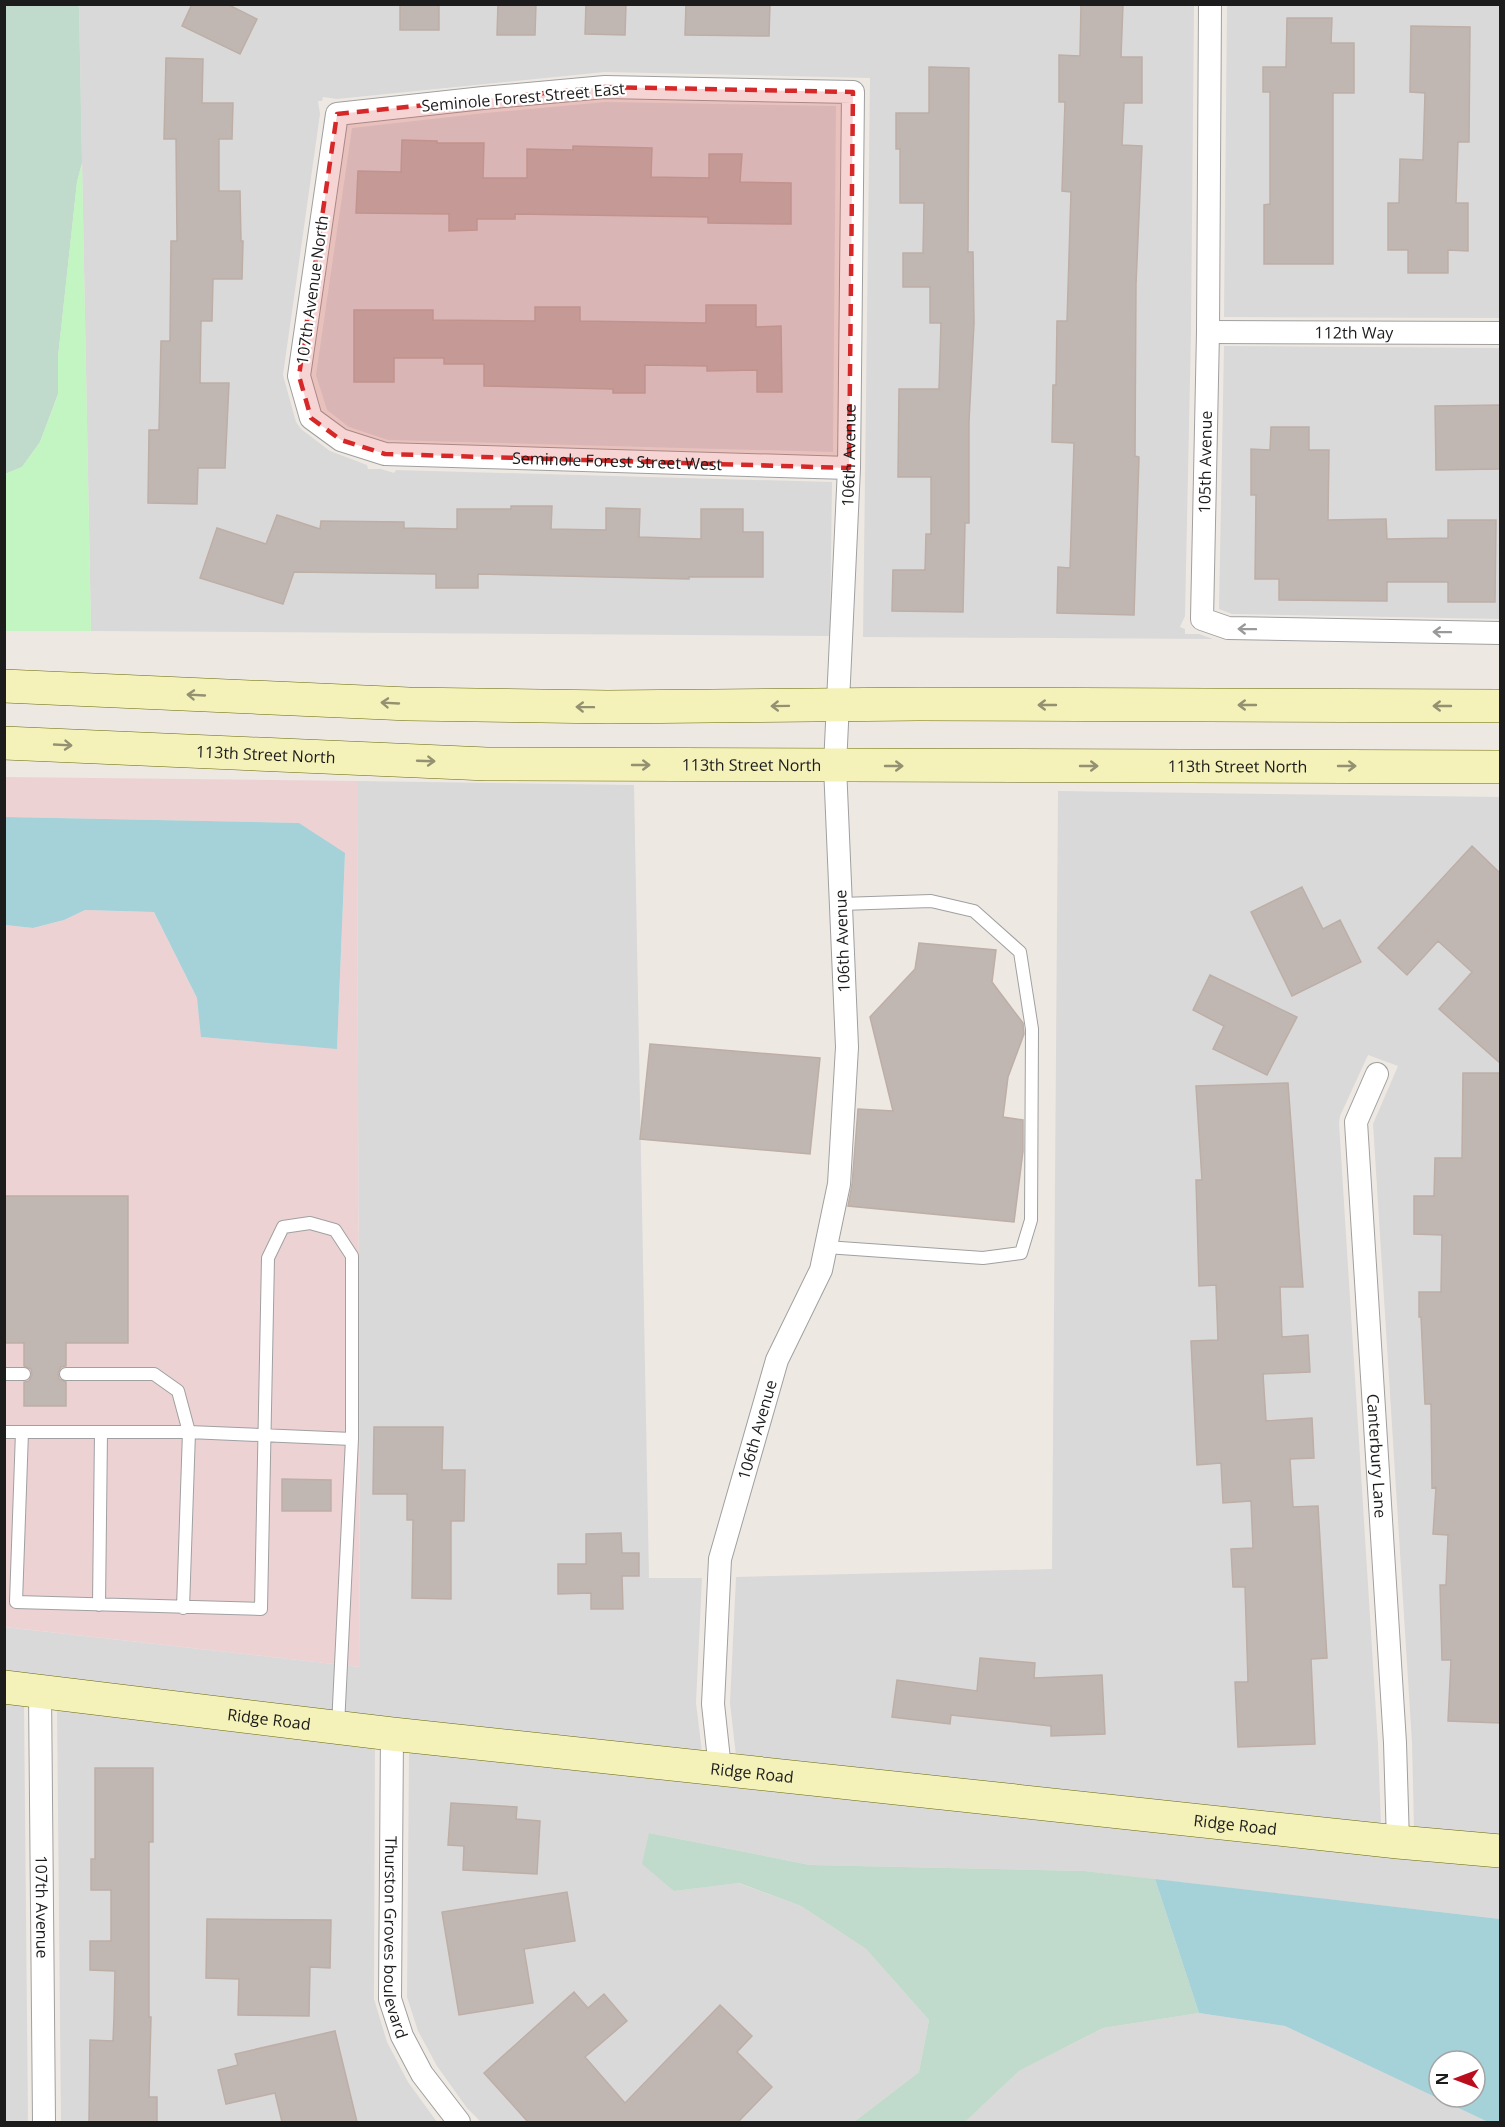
<svg xmlns="http://www.w3.org/2000/svg" width="1505" height="2127" viewBox="0 0 1505 2127" font-family="'Open Sans',sans-serif">
<rect width="100%" height="100%" fill="#ede8e2"/>
<path fill="#dad9d9" d="M 79,5 L 1194,5 L 1191,331 L 1185,616 L 1180,627 L 1185,629 L 1185,634 L 1199,634 L 1213,639 L 863,637 L 870,78 L 605,72 L 337,99 L 323,97 L 322,101 L 318,101 L 320,114 L 283,375 L 296,422 L 301,429 L 330,451 L 367,465 L 368,469 L 381,469 L 394,473 L 396,470 L 832,482 L 830,636 L 91,631 Z
M 1227,5 L 1500,5 L 1500,318 L 1224,317 Z
M 606,102 L 836,106 L 833,452 L 388,440 L 349,427 L 327,410 L 316,375 L 352,128 L 485,113 Z
M 1224,346 L 1500,348 L 1500,619 L 1232,614 L 1219,609 Z
M 357,781 L 634,785 L 649,1578 L 702,1578 L 696,1703 L 702,1752 L 393,1719 L 57,1678 L 56,1676 L 5,1672 L 4,1627 L 360,1667 Z
M 1058,791 L 1500,797 L 1500,1837 L 1414,1828 L 1412,1743 L 1373,1124 L 1398,1066 L 1368,1055 L 1340,1116 L 1339,1123 L 1378,1744 L 1381,1825 L 736,1756 L 730,1703 L 736,1577 L 1052,1569 Z
M 4,1702 L 24,1704 L 28,2122 L 5,2122 Z
M 57,1708 L 375,1747 L 374,1999 L 387,2042 L 408,2082 L 437,2122 L 61,2122 Z
M 409,1751 L 705,1782 L 706,1785 L 720,1784 L 1382,1855 L 1382,1857 L 1397,1857 L 1500,1866 L 1500,1919 L 1084,1871 L 810,1865 L 649,1833 L 674,1891 L 738,1883 L 801,1906 L 866,1949 L 929,2020 L 919,2072 L 854,2122 L 481,2122 L 467,2108 L 437,2066 L 418,2031 L 407,1997 Z
M 1199,2013 L 1285,2026 L 1488,2122 L 965,2122 L 1019,2071 L 1103,2028 Z"/>
<path fill="#edd2d4" d="M 5,777 L 357,781 L 360,1667 L 5,1627 L 5,925 L 33,928 L 64,920 L 85,910 L 154,912 L 197,998 L 202,1037 L 337,1048 L 345,854 L 299,823 L 5,817 Z"/>
<path fill="#c0dacb" d="M 5,5 L 77,5 L 79,7 L 82,163 L 77,182 L 58,357 L 58,394 L 40,442 L 22,467 L 5,474 Z
M 649,1833 L 810,1865 L 1084,1871 L 1155,1879 L 1199,2013 L 1103,2028 L 1019,2071 L 965,2122 L 854,2122 L 919,2072 L 929,2020 L 866,1949 L 801,1906 L 739,1883 L 674,1891 L 642,1864 Z"/>
<path fill="#c2f5c1" d="M 82,163 L 91,631 L 5,631 L 5,474 L 22,467 L 40,442 L 58,395 L 58,357 L 77,182 Z"/>
<path fill="#a5d1d8" fill-rule="evenodd" d="M 5,817 L 299,823 L 345,853 L 337,1049 L 201,1037 L 197,998 L 154,912 L 85,910 L 64,920 L 33,928 L 5,925 Z
M 1155,1879 L 1500,1919 L 1500,2122 L 1488,2122 L 1285,2026 L 1199,2013 ZM 1439,2061 L 1475,2061 L 1475,2097 L 1439,2097 Z"/>
<path fill="#c1b7b2" stroke="#bdaea6" stroke-width="1.5" d="M 192,4 L 227,4 L 257,19 L 240,54 L 182,26 Z
M 400,4 L 439,4 L 439,30 L 400,30 Z
M 498,4 L 536,4 L 535,35 L 497,35 Z
M 586,4 L 626,4 L 625,35 L 585,34 Z
M 686,4 L 770,4 L 769,36 L 685,35 Z
M 1081,4 L 1123,4 L 1121,57 L 1142,57 L 1142,103 L 1124,103 L 1122,145 L 1142,146 L 1136,284 L 1135,456 L 1139,457 L 1134,615 L 1057,613 L 1058,567 L 1070,568 L 1074,443 L 1052,442 L 1053,385 L 1056,385 L 1057,321 L 1067,321 L 1071,192 L 1062,191 L 1065,102 L 1059,102 L 1059,55 L 1080,56 Z
M 1287,18 L 1332,18 L 1331,43 L 1354,43 L 1354,93 L 1333,93 L 1333,264 L 1264,264 L 1264,205 L 1270,204 L 1270,92 L 1263,92 L 1263,67 L 1286,67 Z
M 1411,26 L 1470,27 L 1469,142 L 1458,142 L 1456,203 L 1468,203 L 1468,251 L 1448,250 L 1448,273 L 1408,273 L 1408,250 L 1388,250 L 1388,203 L 1399,203 L 1400,159 L 1423,160 L 1425,93 L 1410,92 Z
M 166,58 L 203,59 L 202,103 L 233,103 L 232,139 L 219,139 L 219,191 L 240,191 L 241,241 L 243,241 L 242,279 L 213,279 L 212,321 L 201,321 L 200,383 L 229,383 L 225,468 L 198,468 L 197,504 L 148,503 L 149,430 L 159,430 L 161,341 L 170,341 L 171,241 L 177,241 L 176,139 L 164,139 Z
M 929,67 L 969,68 L 968,252 L 973,252 L 974,323 L 969,422 L 969,523 L 965,523 L 963,612 L 892,611 L 893,570 L 925,570 L 926,534 L 931,534 L 931,477 L 898,477 L 899,389 L 939,389 L 941,323 L 930,323 L 930,287 L 903,287 L 903,253 L 923,253 L 924,203 L 900,203 L 900,149 L 896,149 L 896,113 L 929,113 Z
M 402,140 L 437,141 L 437,143 L 484,143 L 483,178 L 527,178 L 527,149 L 573,150 L 573,146 L 652,148 L 651,177 L 709,178 L 709,154 L 742,154 L 740,182 L 791,183 L 791,224 L 708,223 L 708,217 L 515,214 L 515,219 L 477,219 L 477,230 L 449,231 L 449,214 L 356,213 L 358,171 L 401,172 Z
M 706,305 L 756,305 L 756,327 L 781,326 L 782,392 L 757,392 L 757,370 L 707,371 L 707,366 L 645,365 L 645,393 L 613,393 L 613,389 L 484,386 L 484,364 L 444,364 L 444,358 L 394,358 L 394,382 L 354,382 L 354,310 L 433,310 L 433,320 L 535,321 L 535,307 L 580,307 L 580,321 L 706,323 Z
M 1500,405 L 1500,469 L 1436,470 L 1435,406 Z
M 1271,427 L 1309,427 L 1309,450 L 1329,450 L 1328,520 L 1386,519 L 1387,539 L 1448,538 L 1448,520 L 1496,520 L 1495,602 L 1448,602 L 1448,582 L 1387,582 L 1387,601 L 1279,600 L 1279,579 L 1255,579 L 1256,495 L 1251,495 L 1251,449 L 1270,450 Z
M 511,506 L 552,506 L 551,529 L 606,530 L 606,508 L 640,509 L 639,537 L 701,539 L 701,509 L 743,509 L 743,532 L 763,532 L 763,577 L 689,577 L 689,579 L 478,574 L 478,588 L 436,588 L 436,574 L 294,572 L 283,604 L 200,578 L 217,528 L 266,544 L 277,515 L 320,529 L 321,521 L 404,522 L 404,528 L 457,529 L 457,509 L 511,509 Z
M 1472,846 L 1500,873 L 1500,1063 L 1439,1009 L 1472,972 L 1438,941 L 1407,975 L 1378,948 Z
M 1302,887 L 1323,929 L 1340,920 L 1361,962 L 1292,996 L 1251,912 Z
M 919,943 L 996,950 L 992,982 L 1023,1023 L 1024,1034 L 1008,1077 L 1003,1117 L 1023,1120 L 1023,1151 L 1014,1222 L 848,1206 L 852,1185 L 858,1109 L 893,1111 L 870,1017 L 915,969 Z
M 1210,975 L 1297,1017 L 1267,1075 L 1213,1049 L 1224,1026 L 1193,1010 Z
M 650,1044 L 820,1058 L 810,1154 L 640,1139 Z
M 1463,1073 L 1500,1073 L 1500,1723 L 1448,1721 L 1451,1660 L 1442,1660 L 1440,1585 L 1446,1585 L 1448,1535 L 1433,1534 L 1436,1487 L 1432,1488 L 1431,1404 L 1425,1404 L 1421,1317 L 1419,1317 L 1419,1292 L 1441,1292 L 1442,1235 L 1414,1234 L 1414,1196 L 1434,1196 L 1435,1158 L 1462,1158 Z
M 1288,1083 L 1303,1287 L 1280,1287 L 1282,1337 L 1308,1335 L 1310,1372 L 1263,1374 L 1266,1421 L 1312,1418 L 1314,1458 L 1290,1459 L 1293,1507 L 1318,1506 L 1327,1658 L 1311,1659 L 1315,1744 L 1238,1747 L 1235,1682 L 1248,1682 L 1245,1587 L 1233,1587 L 1231,1549 L 1253,1548 L 1251,1501 L 1223,1503 L 1221,1463 L 1197,1465 L 1191,1341 L 1218,1340 L 1216,1285 L 1199,1286 L 1196,1180 L 1202,1180 L 1196,1086 Z
M 4,1196 L 128,1196 L 128,1343 L 66,1343 L 66,1366 L 61,1367 L 58,1373 L 59,1379 L 66,1382 L 66,1406 L 24,1406 L 24,1382 L 29,1381 L 32,1375 L 31,1369 L 24,1366 L 24,1343 L 4,1343 Z
M 374,1427 L 443,1427 L 442,1470 L 465,1470 L 464,1521 L 451,1521 L 451,1599 L 412,1598 L 413,1520 L 407,1520 L 407,1494 L 373,1494 Z
M 282,1479 L 331,1480 L 331,1511 L 282,1511 Z
M 621,1533 L 622,1553 L 639,1553 L 639,1576 L 622,1576 L 623,1609 L 591,1609 L 591,1593 L 558,1594 L 558,1564 L 586,1564 L 586,1534 Z
M 980,1658 L 1035,1663 L 1034,1678 L 1102,1675 L 1105,1734 L 1051,1736 L 1051,1726 L 951,1715 L 950,1724 L 892,1717 L 897,1680 L 977,1691 Z
M 95,1768 L 153,1768 L 153,1842 L 149,1842 L 149,2017 L 151,2017 L 149,2097 L 157,2097 L 157,2122 L 89,2122 L 90,2040 L 113,2041 L 114,2017 L 115,1971 L 90,1970 L 90,1941 L 111,1941 L 111,1890 L 91,1890 L 91,1859 L 95,1859 Z
M 451,1803 L 517,1807 L 516,1819 L 540,1821 L 537,1874 L 463,1870 L 464,1846 L 448,1845 Z
M 567,1892 L 575,1941 L 524,1949 L 533,2003 L 459,2015 L 442,1912 Z
M 207,1919 L 331,1920 L 330,1968 L 310,1967 L 309,2016 L 238,2015 L 239,1979 L 206,1978 Z
M 574,1992 L 588,2008 L 604,1994 L 627,2021 L 585,2057 L 625,2103 L 720,2005 L 752,2036 L 737,2052 L 772,2087 L 738,2122 L 528,2122 L 484,2073 Z
M 335,2031 L 357,2122 L 282,2122 L 275,2093 L 226,2104 L 218,2070 L 238,2065 L 235,2054 Z"/>
<g fill="none" stroke-linecap="round" stroke-linejoin="round">
<defs>
<path id="lane" d="M 826,1247 L 983,1258 L 1021,1253 L 1031,1220 L 1032,1029 L 1020,952 L 974,911 L 931,901 L 841,904
M 4,1374 L 24,1374
M 66,1374 L 154,1374 L 178,1391 L 189,1432 L 183,1608
M 4,1432 L 189,1432 L 352,1439 L 338,1726
M 22,1432 L 16,1602 L 261,1609 L 268,1258 L 283,1227 L 310,1223 L 335,1230 L 352,1256 L 352,1439
M 99,1605 L 101,1432"/>
<g id="street">
<path d="M 1210,4 L 1208,332 L 1202,619 L 1228,628 L 1500,633"/>
<path id="s1" d="M 1208,332 L 1500,333"/>
<path id="s2" d="M 1377,1074 L 1356,1122 L 1395,1743 L 1398,1842"/>
<path id="s3" d="M 40,1691 L 44,2122"/>
<path id="s4" d="M 392,1734 L 390,1999 L 402,2036 L 422,2074 L 459,2122"/>
<path id="s5" d="M 720,1769 L 713,1704 L 720,1559 L 777,1360 L 821,1270 L 839,1184 L 847,1047 L 835,766 L 849,468 L 853,92 L 605,87 L 483,98 L 337,114 L 299,376 L 311,418 L 341,440 L 385,454 L 849,468"/>
</g>
<g id="secondary">
<path d="M 4,686 L 409,704 L 608,707 L 918,704 L 1500,706"/>
<path id="s6" d="M 4,743 L 487,764 L 1500,767"/>
<path id="s7" d="M 4,1687 L 392,1734 L 1398,1842 L 1500,1851"/>
</g>
</defs>
<use href="#lane" stroke="#a0a0a0" stroke-width="14"/>
<use href="#street" stroke="#a0a0a0" stroke-width="24"/>
<use href="#secondary" stroke="#696a0c" stroke-width="34"/>
<use href="#lane" stroke="#fff" stroke-width="12"/>
<use href="#street" stroke="#fff" stroke-width="22"/>
<use href="#secondary" stroke="#f4f1b9" stroke-width="33"/>
</g>
<defs><path id="oneway-shaft" d="M-6 0H5M1.5-3L5.5 0L1.5 3" fill="none" stroke-width="1.6" stroke-linecap="round" stroke-linejoin="round" transform="scale(1.5)"/></defs>
<g stroke="#999">
<use href="#oneway-shaft" transform="translate(1247 629) rotate(-179)"/>
<use href="#oneway-shaft" transform="translate(1442 632) rotate(-179)"/>
</g>
<g stroke="#939172">
<use href="#oneway-shaft" transform="translate(196 695) rotate(-177)"/>
<use href="#oneway-shaft" transform="translate(390 703) rotate(-177)"/>
<use href="#oneway-shaft" transform="translate(1047 705) rotate(-180)"/>
<use href="#oneway-shaft" transform="translate(1247 705) rotate(-180)"/>
<use href="#oneway-shaft" transform="translate(780 706) rotate(179)"/>
<use href="#oneway-shaft" transform="translate(1442 706) rotate(-180)"/>
<use href="#oneway-shaft" transform="translate(585 707) rotate(-179)"/>
<use href="#oneway-shaft" transform="translate(63 745) rotate(3)"/>
<use href="#oneway-shaft" transform="translate(426 761) rotate(2)"/>
<use href="#oneway-shaft" transform="translate(641 765)"/>
<use href="#oneway-shaft" transform="translate(894 766)"/>
<use href="#oneway-shaft" transform="translate(1089 766)"/>
<use href="#oneway-shaft" transform="translate(1347 766)"/>
</g>
<path fill="#d62828" fill-opacity="0.2" stroke="#d62828" stroke-width="4.5" stroke-dasharray="12 8" stroke-linejoin="round" d="M 605,87 L 853,92 L 849,468 L 385,454 L 341,440 L 311,418 L 299,376 L 337,114 Z"/>
<g text-anchor="middle" stroke-width="4.5" stroke-linejoin="round" paint-order="stroke">
<g font-size="16" fill="#1c1c1c" stroke="#fff">
<text transform="translate(523 97) rotate(-5)" y="6">Seminole Forest Street East</text>
<text transform="translate(312 290) rotate(-82)" y="6">107th Avenue North</text>
<text dy="6" stroke="none"><textPath href="#s1" startOffset="146">112th Way</textPath></text>
<text dy="6" stroke="none"><textPath href="#s5" startOffset="1335">106th Avenue</textPath></text>
<text dy="6" stroke="none"><textPath href="#s5" startOffset="2840">Seminole Forest Street West</textPath></text>
<text transform="translate(1205 462) rotate(-89)" y="6">105th Avenue</text>
<text dy="6" stroke="none"><textPath href="#s6" startOffset="262">113th Street North</textPath></text>
<text dy="6" stroke="none"><textPath href="#s6" startOffset="748">113th Street North</textPath></text>
<text dy="6" stroke="none"><textPath href="#s6" startOffset="1234">113th Street North</textPath></text>
<text transform="translate(842 941) rotate(-92)" y="6">106th Avenue</text>
<text dy="6" stroke="none"><textPath href="#s5" startOffset="345">106th Avenue</textPath></text>
<text dy="6" stroke="none"><textPath href="#s2" startOffset="387">Canterbury Lane</textPath></text>
<text dy="6" stroke="none"><textPath href="#s7" startOffset="267">Ridge Road</textPath></text>
<text dy="6" stroke="none"><textPath href="#s7" startOffset="753">Ridge Road</textPath></text>
<text dy="6" stroke="none"><textPath href="#s7" startOffset="1239">Ridge Road</textPath></text>
<text dy="6" stroke="none"><textPath href="#s3" startOffset="216">107th Avenue</textPath></text>
<text dy="6" stroke="none"><textPath href="#s4" startOffset="204">Thurston Groves boulevard</textPath></text>
</g>
</g>
<rect width="1505" height="2127" fill="none" stroke="#1c1c1c" stroke-width="12"/>
<g transform="translate(1457 2079) rotate(270)"><circle r="28" fill="#ffffff" stroke="#a4a4a4" stroke-width="1.5"/>
<path d="M0-4.5L10 22L0 15L-10 22Z" fill="#ba0e1f"/>
<text y="-9" font-size="16" font-weight="bold" text-anchor="middle" fill="#1c1c1c">N</text>
</g>
</svg>
